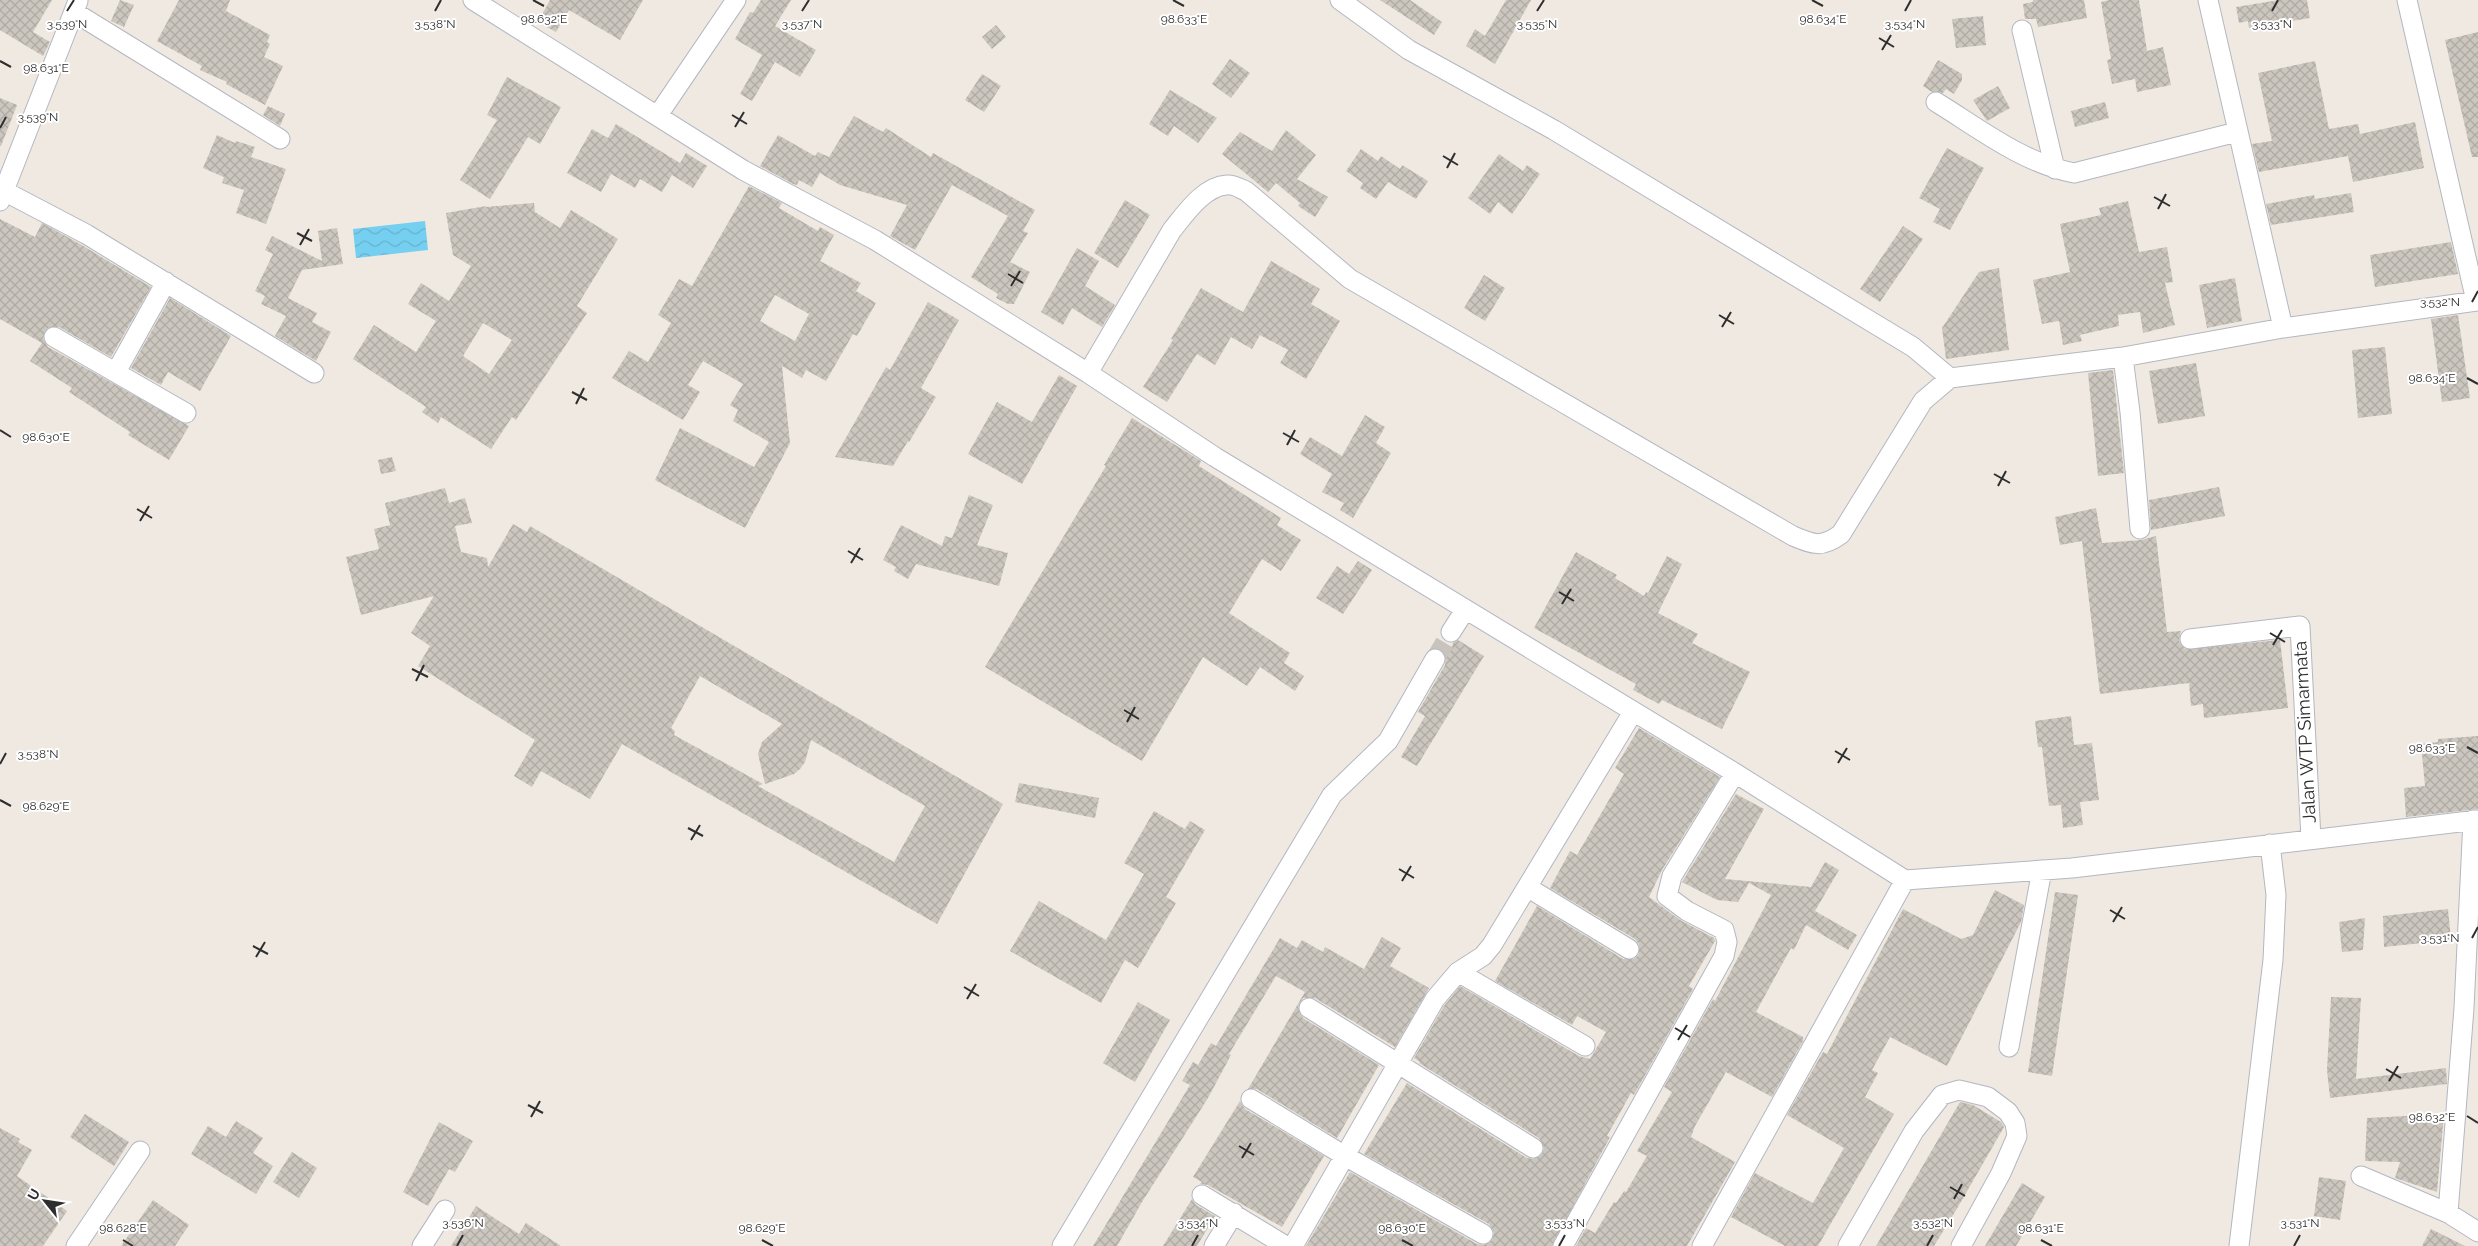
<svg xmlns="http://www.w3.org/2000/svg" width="2478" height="1246" viewBox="0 0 2478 1246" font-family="Raleway,sans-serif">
<defs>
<pattern id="water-waves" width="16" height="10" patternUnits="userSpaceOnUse" patternTransform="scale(1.25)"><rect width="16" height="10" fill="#75cff0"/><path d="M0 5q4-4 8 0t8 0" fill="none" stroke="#66b2ce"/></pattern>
<pattern id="building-cross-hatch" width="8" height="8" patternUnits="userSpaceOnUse" patternTransform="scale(1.25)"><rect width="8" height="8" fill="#cbc7bf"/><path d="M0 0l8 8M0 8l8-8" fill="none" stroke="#afaba4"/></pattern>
</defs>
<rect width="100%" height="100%" fill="#efe9e1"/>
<path fill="url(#water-waves)" d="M 425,221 L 428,250 L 356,258 L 353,229 Z"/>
<path fill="url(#building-cross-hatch)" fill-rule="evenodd" d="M 0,0 L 52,0 L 33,32 L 50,42 L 43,56 L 0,30 Z
M 120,0 L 134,5 L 124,27 L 111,21 Z
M 179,0 L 230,0 L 226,11 L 270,35 L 267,42 L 270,44 L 264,57 L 283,66 L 265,105 L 226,84 L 227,82 L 200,70 L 202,66 L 157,41 Z
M 550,0 L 643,0 L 620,40 L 569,10 L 556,32 L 538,22 Z
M 761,0 L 791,0 L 775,26 L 816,50 L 800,77 L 775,62 L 752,101 L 740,94 L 762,55 L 735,39 L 750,12 L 753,13 Z
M 1380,0 L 1410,0 L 1442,22 L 1434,35 Z
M 1506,0 L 1531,0 L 1495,64 L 1466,46 L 1475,29 L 1485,36 Z
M 2033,0 L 2084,0 L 2087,18 L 2038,27 L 2036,19 L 2025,19 L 2023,4 L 2033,2 Z
M 2109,0 L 2139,0 L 2147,51 L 2163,47 L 2171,85 L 2137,92 L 2135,79 L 2112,84 L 2107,60 L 2111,59 L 2101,2 Z
M 2279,0 L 2307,0 L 2310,18 L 2249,28 L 2248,21 L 2239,23 L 2236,7 Z
M 1983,16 L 1986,45 L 1956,48 L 1952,19 Z
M 996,25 L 1006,37 L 992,49 L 982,37 Z
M 2478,32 L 2478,157 L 2472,157 L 2445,40 Z
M 1230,59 L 1250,73 L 1231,98 L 1212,84 Z
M 1938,60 L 1962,74 L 1962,80 L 1954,94 L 1946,89 L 1943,93 L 1932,92 L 1923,86 Z
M 2315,61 L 2329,129 L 2358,124 L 2360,134 L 2415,122 L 2424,168 L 2353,182 L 2348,156 L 2259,172 L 2252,144 L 2272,141 L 2258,73 Z
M 982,74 L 1001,86 L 984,112 L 965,100 Z
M 507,77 L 561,107 L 540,144 L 528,137 L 490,199 L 460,180 L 497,120 L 487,115 Z
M 1998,86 L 2010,108 L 1987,121 L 1973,100 Z
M 1170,90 L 1217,118 L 1198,143 L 1174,126 L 1168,136 L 1149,124 Z
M 0,98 L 17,105 L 1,146 L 0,146 Z
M 2105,102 L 2109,118 L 2075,127 L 2071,111 Z
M 268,106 L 285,114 L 280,126 L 263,115 Z
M 854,116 L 883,132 L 886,128 L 931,157 L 933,153 L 1035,210 L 1023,231 L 1028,233 L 1010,262 L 1030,272 L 1014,304 L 1008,304 L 996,298 L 998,294 L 971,277 L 1008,216 L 952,185 L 915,250 L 890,236 L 907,205 L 840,185 L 820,173 L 812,187 L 799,180 L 797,185 L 793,184 L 760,166 L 778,135 L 815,156 L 818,152 L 829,157 Z
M 616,124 L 680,163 L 686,153 L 707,166 L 693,188 L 672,175 L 662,192 L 640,179 L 635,188 L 611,174 L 601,192 L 567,173 L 592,129 L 608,138 Z
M 1286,130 L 1316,155 L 1297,179 L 1328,197 L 1315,217 L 1298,206 L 1300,203 L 1276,183 L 1268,192 L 1222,154 L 1240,132 L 1272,151 Z
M 217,135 L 235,143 L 236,141 L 255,147 L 251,157 L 286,169 L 266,224 L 236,213 L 244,190 L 222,183 L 224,177 L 203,168 Z
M 1947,148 L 1984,168 L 1950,230 L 1933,222 L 1940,209 L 1919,198 Z
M 1361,149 L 1378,161 L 1381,156 L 1400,169 L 1402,165 L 1428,181 L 1416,199 L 1388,182 L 1376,199 L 1360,188 L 1363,183 L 1346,171 Z
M 1499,154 L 1523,171 L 1527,165 L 1540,174 L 1512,214 L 1498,202 L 1490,214 L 1468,198 Z
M 749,186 L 782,203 L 779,208 L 818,231 L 820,227 L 834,235 L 820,261 L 861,283 L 856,291 L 876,303 L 857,336 L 853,334 L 826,381 L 806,370 L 802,378 L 782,366 L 790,443 L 745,528 L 655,480 L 680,428 L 754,467 L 769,442 L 733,421 L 738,410 L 730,405 L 743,384 L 703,361 L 688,385 L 700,392 L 683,420 L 612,378 L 629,351 L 648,362 L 671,323 L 658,315 L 679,279 L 692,286 ZM 775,295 L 809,314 L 795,341 L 760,321 Z
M 2351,193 L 2354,212 L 2271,225 L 2266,204 L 2314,195 L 2315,199 Z
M 1125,200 L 1150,215 L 1118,268 L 1094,253 Z
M 2128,201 L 2139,252 L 2167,247 L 2173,282 L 2165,283 L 2175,325 L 2143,333 L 2140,312 L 2118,315 L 2119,326 L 2080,335 L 2082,341 L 2063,345 L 2059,321 L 2042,324 L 2033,280 L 2070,272 L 2060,224 L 2101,215 L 2099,208 Z
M 534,203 L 535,212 L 560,228 L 571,210 L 618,239 L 577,306 L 587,313 L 516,420 L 512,417 L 491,449 L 441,417 L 438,423 L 422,412 L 426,407 L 353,359 L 374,325 L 416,352 L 436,321 L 408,304 L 421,283 L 449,301 L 471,266 L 453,255 L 446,213 L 486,206 L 485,207 ZM 483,323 L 512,340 L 489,374 L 463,356 Z
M 0,219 L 35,237 L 42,223 L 80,244 L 151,287 L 111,357 L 59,327 L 48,328 L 43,338 L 48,347 L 189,426 L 169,460 L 128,435 L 130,432 L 69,392 L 72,388 L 30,361 L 42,343 L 0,319 Z
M 1903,226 L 1923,239 L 1880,302 L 1860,289 Z
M 337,228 L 343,264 L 302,270 L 288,298 L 317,313 L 312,322 L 331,332 L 316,361 L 275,336 L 286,316 L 261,304 L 265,296 L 255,291 L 273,254 L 265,250 L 272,236 L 322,261 L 318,231 Z
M 2451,242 L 2458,274 L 2375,287 L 2370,255 Z
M 1077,248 L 1099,261 L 1085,286 L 1115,305 L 1102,327 L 1072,308 L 1063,325 L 1041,312 Z
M 1271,261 L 1320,289 L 1311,304 L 1340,321 L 1306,379 L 1280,363 L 1288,350 L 1260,335 L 1252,349 L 1231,337 L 1215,365 L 1197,354 L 1167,402 L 1143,387 L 1173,340 L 1171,339 L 1201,288 L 1243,312 Z
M 1999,268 L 2009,350 L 1946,359 L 1942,328 L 1979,272 Z
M 1484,275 L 1505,288 L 1485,321 L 1464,308 Z
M 2235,278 L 2242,321 L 2207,328 L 2199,285 Z
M 170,298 L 231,336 L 200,391 L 168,372 L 161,385 L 131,368 Z
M 928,302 L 959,320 L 921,388 L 936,397 L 909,442 L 908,441 L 893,466 L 835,457 L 886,367 L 890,370 Z
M 2458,315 L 2470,398 L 2442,402 L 2431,319 Z
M 2385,347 L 2392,414 L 2358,418 L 2352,350 Z
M 2196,363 L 2205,416 L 2158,424 L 2149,371 Z
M 2113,370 L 2124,473 L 2098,476 L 2088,373 Z
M 1059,375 L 1077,386 L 1022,484 L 968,454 L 997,402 L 1032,422 Z
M 1365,415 L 1385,427 L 1376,443 L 1391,453 L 1353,518 L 1340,510 L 1344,503 L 1322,492 L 1332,474 L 1300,454 L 1310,437 L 1342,456 Z
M 1132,418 L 1201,461 L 1199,466 L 1281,518 L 1277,525 L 1301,540 L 1281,571 L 1262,559 L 1229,613 L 1290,653 L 1284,663 L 1304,676 L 1295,691 L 1260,667 L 1247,686 L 1203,657 L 1142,761 L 985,667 L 1106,466 L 1104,465 Z
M 392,457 L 396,471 L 381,474 L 378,460 Z
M 2219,487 L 2225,516 L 2151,530 L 2149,500 Z
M 445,488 L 449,503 L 465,498 L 472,523 L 455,526 L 461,552 L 487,558 L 488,567 L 513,524 L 527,532 L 530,526 L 1003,804 L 937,924 L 622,744 L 590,799 L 541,771 L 532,787 L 514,776 L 535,740 L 418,666 L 430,646 L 411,633 L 434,596 L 361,615 L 346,557 L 379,549 L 374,529 L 390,525 L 385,503 ZM 700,676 L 782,724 L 762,742 L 758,754 L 765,784 L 794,774 L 800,769 L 805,762 L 811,740 L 925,806 L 894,862 L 758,786 L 763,784 L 674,735 L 675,731 L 671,728 Z
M 969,495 L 993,505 L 977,545 L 1008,553 L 999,586 L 916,564 L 908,579 L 894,571 L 896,567 L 883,560 L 901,525 L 942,546 L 945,536 L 952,538 Z
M 2096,508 L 2102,543 L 2141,540 L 2156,536 L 2167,632 L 2181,631 L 2179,641 L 2185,649 L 2280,640 L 2288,708 L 2204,718 L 2203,704 L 2191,706 L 2189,683 L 2100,694 L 2082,541 L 2060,545 L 2055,517 Z
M 1576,552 L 1617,575 L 1615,578 L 1644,596 L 1646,592 L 1648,593 L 1667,556 L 1682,564 L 1658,613 L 1698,634 L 1692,643 L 1750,672 L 1722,729 L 1662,700 L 1659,704 L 1633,690 L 1636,684 L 1534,628 Z
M 1358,561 L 1372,570 L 1343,614 L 1316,598 L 1337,566 L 1349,574 Z
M 1458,640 L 1484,656 L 1417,766 L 1401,757 L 1425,716 L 1418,712 L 1445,665 L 1446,657 L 1454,642 Z
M 2071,716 L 2074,745 L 2092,743 L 2099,800 L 2080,802 L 2083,825 L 2063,828 L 2061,805 L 2049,806 L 2042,747 L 2038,747 L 2035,721 Z
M 1639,728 L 1720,777 L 1662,870 L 1649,897 L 1680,920 L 1714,938 L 1715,941 L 1689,986 L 1693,989 L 1634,1095 L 1631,1093 L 1607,1136 L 1610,1137 L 1552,1246 L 1306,1246 L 1350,1172 L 1477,1244 L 1484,1245 L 1492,1240 L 1494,1233 L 1489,1224 L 1364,1154 L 1407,1083 L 1527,1158 L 1533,1159 L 1542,1154 L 1544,1148 L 1539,1138 L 1419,1063 L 1420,1062 L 1414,1058 L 1444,1006 L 1460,986 L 1579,1056 L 1590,1059 L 1606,1032 L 1577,1016 L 1572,1025 L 1495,981 L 1537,906 L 1623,959 L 1634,959 L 1639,954 L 1639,944 L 1635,939 L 1550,888 L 1570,851 L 1577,855 L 1624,774 L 1615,768 Z
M 2478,736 L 2478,809 L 2406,817 L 2404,788 L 2425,786 L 2421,744 L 2438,742 L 2438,739 Z
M 1019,783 L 1099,798 L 1095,818 L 1015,802 Z
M 1736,794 L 1764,809 L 1725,879 L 1811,887 L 1825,862 L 1839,870 L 1815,911 L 1857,935 L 1848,950 L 1806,925 L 1794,950 L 1791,948 L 1756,1012 L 1803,1037 L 1803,1041 L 1772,1097 L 1726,1072 L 1695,1126 L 1691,1137 L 1735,1162 L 1687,1246 L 1576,1246 L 1586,1228 L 1595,1233 L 1614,1202 L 1616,1203 L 1624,1191 L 1626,1192 L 1647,1156 L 1637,1151 L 1672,1092 L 1664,1087 L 1713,999 L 1715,1001 L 1771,895 L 1749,883 L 1738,902 L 1717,900 L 1682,882 Z
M 1154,811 L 1185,829 L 1190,821 L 1205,830 L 1166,897 L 1176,903 L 1138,968 L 1125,960 L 1101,1003 L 1010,951 L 1039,901 L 1106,940 L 1144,874 L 1124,863 Z
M 1995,890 L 2024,905 L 2021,922 L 1947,1066 L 1890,1037 L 1872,1070 L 1878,1073 L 1865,1097 L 1894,1114 L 1818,1246 L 1785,1246 L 1731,1217 L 1755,1173 L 1813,1203 L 1844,1148 L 1787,1115 L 1823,1052 L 1827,1054 L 1903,909 L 1961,939 L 1973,935 Z
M 2055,892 L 2078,895 L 2052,1076 L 2028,1072 Z
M 2448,909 L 2451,940 L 2384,947 L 2383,916 Z
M 2365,918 L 2363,950 L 2342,952 L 2339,922 Z
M 1382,937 L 1401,948 L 1390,966 L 1429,988 L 1395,1047 L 1315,998 L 1303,998 L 1298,1007 L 1303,1018 L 1379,1065 L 1337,1138 L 1257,1089 L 1248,1089 L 1305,992 L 1276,976 L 1229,1054 L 1231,1055 L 1208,1098 L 1142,1202 L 1117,1246 L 1093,1246 L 1190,1085 L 1182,1081 L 1193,1062 L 1198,1065 L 1211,1043 L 1216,1046 L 1280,938 L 1297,948 L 1302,940 L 1323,952 L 1325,947 L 1364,969 Z
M 2331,997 L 2361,998 L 2356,1079 L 2446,1068 L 2447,1084 L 2330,1098 L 2327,1070 Z
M 1138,1002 L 1170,1020 L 1135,1082 L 1103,1063 Z
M 1240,1101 L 1245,1109 L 1324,1156 L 1282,1227 L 1208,1185 L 1200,1184 L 1202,1182 L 1193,1177 Z
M 1960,1102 L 1973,1105 L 2001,1122 L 2004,1127 L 1958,1207 L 1934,1246 L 1876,1246 Z
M 85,1114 L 129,1142 L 114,1166 L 70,1137 Z
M 2444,1114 L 2437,1192 L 2395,1178 L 2400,1162 L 2365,1161 L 2367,1118 Z
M 236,1121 L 263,1138 L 253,1153 L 273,1166 L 256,1194 L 191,1154 L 208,1126 L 226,1137 Z
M 439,1122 L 473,1141 L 455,1172 L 449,1169 L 428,1206 L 403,1192 Z
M 0,1128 L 20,1139 L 18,1142 L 32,1150 L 17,1176 L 67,1211 L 43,1246 L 0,1246 Z
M 292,1152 L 317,1168 L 299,1198 L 273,1182 Z
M 2319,1177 L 2346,1181 L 2340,1220 L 2314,1216 Z
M 2022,1183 L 2045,1197 L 2016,1246 L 1985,1246 Z
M 1192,1199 L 1196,1205 L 1215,1216 L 1197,1246 L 1163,1246 Z
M 153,1200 L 189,1225 L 175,1246 L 121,1246 Z
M 476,1206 L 519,1234 L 526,1223 L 561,1246 L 451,1246 Z
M 2431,1229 L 2465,1246 L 2422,1246 Z"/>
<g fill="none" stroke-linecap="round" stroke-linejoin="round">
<path stroke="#c8c4bd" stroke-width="19" stroke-dasharray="19 9" stroke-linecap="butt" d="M 1435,659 L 1451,632"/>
<defs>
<path id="minor" d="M 473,0 L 743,170 L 875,240 L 1088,373 L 1215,457 L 1735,773 L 1905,880 L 2072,868 L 2478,820
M 1340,0 L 1409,50 L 1554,130 L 1913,347 L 1950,378
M 2208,0 L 2283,328
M 2407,0 L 2476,301
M 74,12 L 280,139
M 2022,30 L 2055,169
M 1936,102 C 1980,129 2023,163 2074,173 L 2237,132
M 658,115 L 736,0
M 4,191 L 86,234 L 314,373
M 0,201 L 78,1
M 54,337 L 186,413
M 2123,357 L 2130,412 L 2140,529
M 116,372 L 166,282
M 1088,373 L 1172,230 C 1185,214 1204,186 1227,185 C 1233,184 1241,189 1246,191 L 1350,279 L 1793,536 C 1814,545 1822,548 1841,534 L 1923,401 L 1950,378 L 2123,357 L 2283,328 L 2478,301
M 1451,632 L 1465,610
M 2190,639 L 2300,626 L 2311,839
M 1527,887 L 1629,949
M 1458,972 L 1585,1046
M 1309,1008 L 1533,1148
M 2009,1047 L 2042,870
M 1251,1099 L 1345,1156 L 1483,1234
M 2361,1176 L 2448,1213 L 2478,1232
M 1202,1195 L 1286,1246
M 2448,1213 L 2464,1008 L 2473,820
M 76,1246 L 140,1151
M 422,1246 L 445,1210
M 1062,1246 L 1332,795 L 1388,741 L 1435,659
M 1214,1246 L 1234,1213
M 1293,1246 L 1435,999 L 1458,972 L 1483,956 L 1492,945 L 1633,712
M 1563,1246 L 1724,956 L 1727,942 L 1724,930 L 1687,911 L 1667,896 L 1672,876 L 1735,773
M 1702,1246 L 1905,880
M 1848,1246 L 1914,1131 L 1942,1095 L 1959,1090 L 1988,1097 L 2008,1112 L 2015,1123 L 2017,1136 L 2001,1173 L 1961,1246
M 2239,1246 L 2273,960 L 2276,895 L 2270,844"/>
</defs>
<use href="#minor" stroke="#b4b7c1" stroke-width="21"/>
<use href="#minor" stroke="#fff" stroke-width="19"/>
</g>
<path fill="none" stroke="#2e2e2e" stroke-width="2" d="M 533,0 L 544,6M 1173,0 L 1184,6M 1812,0 L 1823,6M 67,11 L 74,0M 435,11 L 441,0M 802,11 L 809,0M 1537,11 L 1544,0M 1905,11 L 1911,0M 2272,11 L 2278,0M 1879,38 L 1894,47M 1882,50 L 1891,35M 0,61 L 11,67M 732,115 L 747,124M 735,127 L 744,112M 0,128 L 6,117M 1443,156 L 1458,165M 1447,168 L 1455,153M 2154,197 L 2170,206M 2158,209 L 2166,194M 297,233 L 312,241M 300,245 L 309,229M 1008,274 L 1023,283M 1011,286 L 1020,271M 2472,302 L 2478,291M 1719,315 L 1734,324M 1722,327 L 1731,312M 2467,378 L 2478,384M 572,392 L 587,400M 576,404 L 584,388M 0,430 L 11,437M 1283,433 L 1299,442M 1287,445 L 1295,430M 1994,474 L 2010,483M 1998,486 L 2006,471M 137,509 L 152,518M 140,521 L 149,506M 848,551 L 863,560M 851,563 L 860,548M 1559,592 L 1574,601M 1562,604 L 1571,589M 2270,633 L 2285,642M 2273,645 L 2282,630M 412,669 L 428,677M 416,681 L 424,665M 1124,710 L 1139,719M 1127,722 L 1135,707M 2467,747 L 2478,753M 1835,751 L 1850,760M 1838,763 L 1847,748M 0,764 L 6,753M 0,800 L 11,806M 688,828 L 703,836M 691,840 L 700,825M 1399,869 L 1414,878M 1402,881 L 1411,866M 2110,910 L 2125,919M 2113,922 L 2122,907M 2472,938 L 2478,927M 253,946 L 268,954M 256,957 L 265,942M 964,987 L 979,996M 967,999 L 976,984M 1675,1028 L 1690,1037M 1678,1040 L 1687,1025M 2386,1069 L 2401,1078M 2389,1081 L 2398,1066M 528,1105 L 543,1113M 2467,1116 L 2478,1123M 531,1117 L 540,1101M 1239,1146 L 1254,1155M 1242,1158 L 1251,1143M 1950,1187 L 1965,1196M 1954,1199 L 1962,1184M 123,1240 L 133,1246M 762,1240 L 773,1246M 1402,1240 L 1413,1246M 2041,1240 L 2052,1246M 457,1246 L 463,1235M 1192,1246 L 1198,1235M 1559,1246 L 1565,1235M 1927,1246 L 1933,1235M 2294,1246 L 2300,1235"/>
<g text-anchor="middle" stroke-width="4" stroke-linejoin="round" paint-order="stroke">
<g font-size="18" fill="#2e2e2e" stroke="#fff">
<text transform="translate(2305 732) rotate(-93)" y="6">Jalan WTP Simarmata</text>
</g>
</g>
<g font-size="12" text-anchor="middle" fill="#2e2e2e" stroke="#fff" stroke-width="4" stroke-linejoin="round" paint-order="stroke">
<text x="544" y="23">98.632°E</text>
<text x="1184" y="23">98.633°E</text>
<text x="1823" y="23">98.634°E</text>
<text x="67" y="28">3.539°N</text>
<text x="435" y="28">3.538°N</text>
<text x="802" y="28">3.537°N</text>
<text x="1537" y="28">3.535°N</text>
<text x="1905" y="28">3.534°N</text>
<text x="2272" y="28">3.533°N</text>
<text x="46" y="72">98.631°E</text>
<text x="38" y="121">3.539°N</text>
<text x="2440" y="306">3.532°N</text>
<text x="2432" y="382">98.634°E</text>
<text x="46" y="441">98.630°E</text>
<text x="2432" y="752">98.633°E</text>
<text x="38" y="758">3.538°N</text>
<text x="46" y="810">98.629°E</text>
<text x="2440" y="942">3.531°N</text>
<text x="2432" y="1121">98.632°E</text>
<text x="463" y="1227">3.536°N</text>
<text x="1198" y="1227">3.534°N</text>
<text x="1565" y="1227">3.533°N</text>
<text x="1933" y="1227">3.532°N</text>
<text x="2300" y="1227">3.531°N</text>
<text x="123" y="1232">98.628°E</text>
<text x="762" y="1232">98.629°E</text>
<text x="1402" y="1232">98.630°E</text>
<text x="2041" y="1232">98.631°E</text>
</g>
<g transform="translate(45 1201) rotate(300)" stroke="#ffffff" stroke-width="4" paint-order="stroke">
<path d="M0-4L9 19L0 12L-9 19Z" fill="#2e2e2e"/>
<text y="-8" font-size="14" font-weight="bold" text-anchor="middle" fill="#2e2e2e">U</text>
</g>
</svg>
